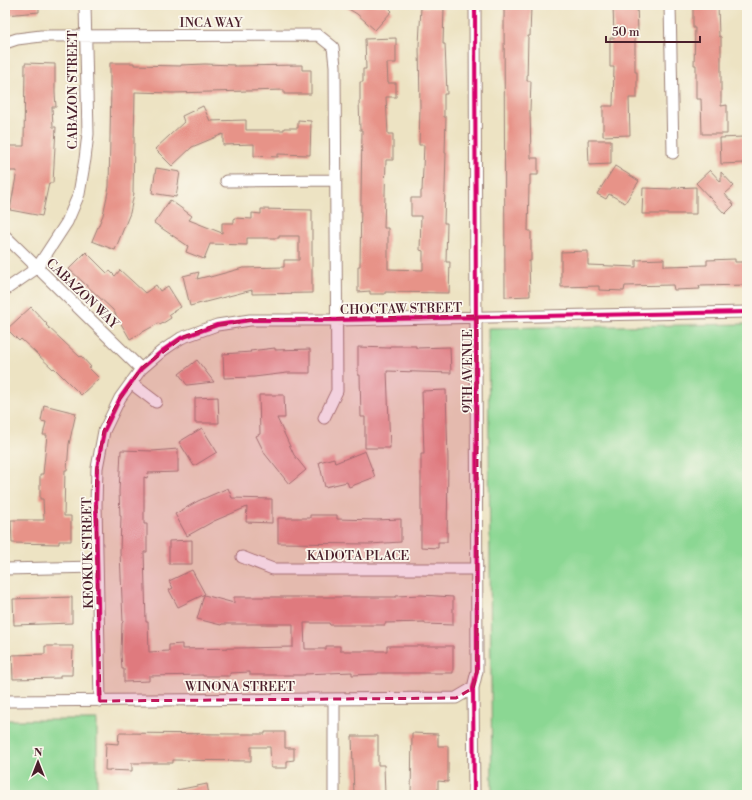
<svg xmlns="http://www.w3.org/2000/svg" width="752" height="800" viewBox="0 0 752 800" font-family="'Libre Bodoni',serif">
<rect width="100%" height="100%" fill="#fbf7ec"/>
<filter id="ink" filterUnits="userSpaceOnUse"><feTurbulence type="fractalNoise" baseFrequency=".025" numOctaves="2"/><feDisplacementMap in="SourceGraphic" scale="8" xChannelSelector="R" yChannelSelector="G"/><feConvolveMatrix kernelMatrix="1 2 1 2 8 2 1 2 1" color-interpolation-filters="sRGB"/></filter>
<filter id="wash" filterUnits="userSpaceOnUse"><feTurbulence type="fractalNoise" baseFrequency=".012" numOctaves="4" result="noise"/><feDisplacementMap in="SourceGraphic" scale="16" xChannelSelector="R" yChannelSelector="G"/><feGaussianBlur stdDeviation="0.9" result="paint"/><feColorMatrix in="noise" values="0 0 0 0 0 0 0 0 0 0 0 0 0 0 0 0 0 1.4 0 .05"/><feComposite in="paint" operator="in"/></filter>
<g filter="url(#wash)">
<rect width="100%" height="100%" fill="#ede3c3"/>
<path fill="#8bd793" stroke="#6a7b5f" d="M 747,324 L 747,795 L 492,795 L 488,328 Z
M 5,720 L 97,720 L 97,795 L 5,795 Z"/>
<g id="blocks">
<path fill="#e79388" d="M 5,5 L 39,5 L 39,12 L 5,15 Z
M 342,5 L 386,5 L 392,11 L 375,30 L 357,14 Z
M 613,5 L 637,5 L 638,31 L 635,31 L 635,72 L 637,72 L 637,98 L 629,98 L 630,135 L 603,136 L 603,106 L 613,106 L 614,67 L 610,67 L 610,38 L 614,38 Z
M 693,5 L 718,5 L 719,36 L 721,37 L 721,106 L 727,105 L 727,134 L 702,134 L 701,99 L 696,99 L 696,65 L 694,65 L 695,28 L 693,28 Z
M 504,6 L 531,7 L 530,36 L 528,36 L 527,81 L 531,81 L 530,110 L 531,158 L 538,158 L 538,175 L 530,175 L 530,185 L 529,185 L 528,231 L 531,231 L 531,261 L 529,261 L 530,296 L 505,297 Z
M 421,7 L 444,8 L 443,44 L 445,44 L 447,94 L 444,94 L 444,117 L 446,117 L 445,153 L 446,153 L 444,223 L 447,223 L 446,262 L 450,262 L 449,293 L 385,292 L 385,294 L 370,294 L 370,291 L 358,292 L 358,266 L 360,266 L 362,130 L 360,130 L 359,101 L 360,101 L 360,82 L 363,82 L 363,69 L 366,69 L 365,39 L 396,38 L 396,63 L 387,63 L 388,83 L 396,83 L 396,97 L 386,97 L 388,134 L 393,134 L 393,160 L 386,160 L 384,228 L 388,228 L 388,269 L 423,270 L 423,251 L 420,250 L 421,216 L 411,216 L 411,198 L 421,198 L 421,191 L 422,191 L 424,145 L 419,145 L 420,108 L 419,45 Z
M 25,63 L 55,64 L 55,93 L 56,107 L 52,107 L 53,127 L 56,127 L 53,183 L 49,183 L 42,216 L 10,210 L 17,171 L 5,171 L 5,146 L 24,146 Z
M 110,63 L 134,63 L 134,65 L 181,66 L 181,65 L 205,64 L 234,65 L 234,66 L 302,65 L 302,70 L 311,70 L 311,94 L 284,94 L 284,90 L 173,93 L 135,92 L 133,193 L 134,193 L 130,213 L 115,250 L 92,241 L 103,215 L 109,187 L 111,88 L 110,88 Z
M 203,106 L 210,121 L 246,120 L 246,130 L 284,130 L 284,128 L 298,128 L 298,120 L 311,121 L 310,155 L 278,154 L 278,157 L 254,156 L 254,144 L 223,145 L 223,134 L 192,147 L 172,166 L 155,149 L 184,122 L 182,116 Z
M 743,137 L 744,163 L 721,164 L 720,138 Z
M 588,140 L 611,140 L 611,164 L 589,165 Z
M 615,166 L 639,181 L 625,203 L 609,194 L 606,199 L 597,194 Z
M 156,168 L 180,172 L 176,197 L 152,193 Z
M 710,170 L 721,182 L 721,172 L 734,186 L 725,194 L 734,205 L 725,214 L 696,183 Z
M 696,187 L 696,214 L 642,214 L 643,188 L 672,189 L 672,188 Z
M 170,200 L 192,216 L 189,220 L 222,233 L 222,223 L 234,223 L 234,218 L 252,219 L 252,213 L 261,214 L 261,209 L 312,210 L 312,293 L 252,294 L 252,290 L 190,306 L 183,276 L 199,272 L 197,279 L 209,276 L 210,277 L 243,268 L 284,267 L 284,260 L 299,260 L 299,236 L 279,236 L 279,238 L 247,238 L 247,245 L 210,244 L 204,259 L 186,252 L 188,246 L 154,223 Z
M 588,251 L 588,265 L 636,267 L 636,260 L 664,259 L 664,266 L 707,265 L 707,260 L 735,259 L 735,262 L 747,262 L 747,285 L 699,286 L 700,289 L 674,290 L 673,285 L 625,286 L 624,291 L 599,290 L 599,286 L 561,287 L 561,252 Z
M 86,252 L 107,273 L 110,271 L 115,276 L 120,270 L 145,293 L 156,285 L 160,291 L 168,286 L 181,307 L 169,314 L 171,318 L 160,325 L 159,323 L 130,339 L 113,310 L 69,269 Z
M 31,307 L 47,324 L 46,325 L 80,357 L 81,356 L 91,367 L 89,368 L 99,378 L 81,395 L 54,368 L 53,369 L 21,339 L 19,341 L 7,329 Z
M 390,346 L 416,346 L 416,348 L 450,347 L 451,373 L 387,371 L 390,448 L 365,448 L 365,417 L 361,417 L 360,375 L 358,375 L 358,347 L 389,348 Z
M 275,348 L 275,350 L 310,349 L 310,373 L 287,373 L 254,377 L 224,378 L 223,354 L 251,352 L 250,351 Z
M 197,360 L 214,382 L 187,385 L 179,374 Z
M 446,390 L 448,460 L 447,542 L 438,542 L 438,548 L 421,547 L 421,454 L 424,454 L 422,391 Z
M 259,395 L 284,395 L 285,418 L 277,418 L 294,455 L 306,470 L 289,484 L 265,454 L 256,436 L 260,434 Z
M 218,397 L 219,423 L 195,423 L 195,398 Z
M 44,405 L 76,413 L 69,444 L 67,470 L 65,470 L 64,516 L 71,516 L 71,541 L 59,541 L 59,544 L 12,543 L 11,520 L 44,520 L 43,499 L 40,499 L 40,474 L 43,474 L 47,435 L 43,435 L 46,422 L 41,421 Z
M 202,428 L 217,452 L 194,466 L 179,442 Z
M 178,449 L 178,472 L 148,473 L 147,478 L 144,477 L 144,524 L 147,524 L 147,552 L 144,552 L 146,622 L 148,622 L 149,652 L 169,651 L 169,645 L 182,644 L 182,649 L 293,647 L 293,624 L 222,624 L 221,625 L 197,619 L 204,595 L 234,603 L 234,597 L 396,597 L 396,596 L 421,595 L 453,597 L 453,625 L 425,624 L 425,622 L 385,623 L 385,625 L 330,625 L 329,623 L 304,623 L 305,649 L 326,649 L 326,646 L 340,646 L 340,651 L 387,651 L 387,646 L 453,646 L 453,673 L 378,673 L 378,674 L 352,675 L 352,672 L 305,674 L 305,675 L 250,675 L 250,672 L 230,673 L 230,676 L 203,676 L 203,675 L 149,676 L 149,681 L 124,682 L 124,669 L 122,669 L 121,654 L 122,623 L 123,622 L 120,552 L 121,516 L 120,516 L 119,492 L 121,450 L 153,451 Z
M 365,451 L 375,477 L 349,487 L 347,482 L 325,487 L 319,462 L 334,458 L 335,463 Z
M 228,488 L 232,498 L 272,499 L 272,523 L 246,522 L 247,507 L 214,521 L 187,536 L 175,514 L 198,501 Z
M 310,515 L 337,515 L 337,519 L 376,520 L 401,519 L 401,542 L 370,544 L 278,543 L 278,518 L 310,518 Z
M 192,540 L 192,564 L 169,564 L 169,541 Z
M 192,570 L 205,594 L 178,607 L 169,590 L 173,588 L 169,581 Z
M 72,597 L 72,623 L 14,625 L 13,599 Z
M 45,646 L 73,646 L 72,675 L 60,675 L 60,678 L 13,679 L 12,655 L 45,654 Z
M 265,732 L 285,732 L 285,748 L 294,748 L 294,760 L 287,761 L 287,768 L 271,768 L 270,747 L 251,747 L 251,761 L 173,760 L 173,763 L 132,763 L 132,771 L 105,770 L 106,743 L 118,744 L 119,733 L 228,734 L 265,734 Z
M 412,733 L 438,734 L 438,746 L 448,746 L 448,782 L 438,781 L 438,795 L 411,795 Z
M 352,736 L 378,736 L 378,765 L 384,765 L 385,795 L 354,795 Z
M 207,784 L 209,795 L 178,795 L 177,790 Z"/>
</g>
</g>
<g filter="url(#ink)">
<use href="#blocks" fill-opacity="0" stroke="#9c8177" stroke-width="1"/>
<g fill="none" stroke-linecap="round" stroke-linejoin="round">
<defs>
<path id="minor" d="M 670,5 L 673,153
M 5,43 L 17,39 L 41,36 L 318,35 L 333,47 L 335,66 L 337,391 L 324,418
M 226,181 L 336,180
M 5,236 L 141,369
M 5,290 L 37,268 L 67,222 L 79,194 L 85,159 L 88,134 L 85,5
M 131,383 L 156,402
M 242,557 L 273,569 L 477,569
M 5,569 L 97,567
M 5,701 L 456,698 L 473,688
M 100,701 L 96,505 L 97,468 L 104,431 L 120,398 L 141,369 L 162,351 L 181,338 L 217,325 L 250,320 L 336,320 L 747,312
M 334,795 L 334,699
M 474,795 L 473,688 L 477,671 L 475,5"/>
</defs>
<use href="#minor" stroke="#9c8177" stroke-width="13"/>
<use href="#minor" stroke="#fff" stroke-width="11"/>
<defs>
<path id="cycleway" d="M 100,701 L 96,505 L 97,468 L 104,431 L 120,398 L 141,369 L 162,351 L 181,338 L 217,325 L 250,320 L 336,320 L 747,312
M 474,795 L 473,688 L 477,671 L 475,5"/>
</defs>
<use href="#cycleway" stroke="#fbf7ec" stroke-width="6"/>
<use href="#cycleway" stroke="#d6006c" stroke-width="4"/>
</g>
</g>
<path fill="#c2185b" fill-opacity="0.2" stroke="#c2185b" stroke-width="3" stroke-dasharray="8 5" stroke-linejoin="round" d="M 477,316 L 477,671 L 473,688 L 456,698 L 100,701 L 96,505 L 97,468 L 104,431 L 120,398 L 141,369 L 181,338 L 217,325 L 250,320 Z"/>
<g text-anchor="middle" stroke-width="3.5" stroke-linejoin="round" paint-order="stroke">
<g font-size="13" fill="#4a1f2b" stroke="#fbf7ec">
<text x="211" y="27">INCA WAY</text>
<text transform="translate(72 90) rotate(-90)" y="5">CABAZON STREET</text>
<text transform="translate(83 293) rotate(44)" y="5">CABAZON WAY</text>
<text transform="translate(401 308) rotate(-1)" y="5">CHOCTAW STREET</text>
<text transform="translate(467 371) rotate(-90)" y="5">9TH AVENUE</text>
<text transform="translate(87 553) rotate(-91)" y="5">KEOKUK STREET</text>
<text x="358" y="560">KADOTA PLACE</text>
<text x="240" y="691">WINONA STREET</text>
</g>
</g>
<rect width="752" height="800" fill="none" stroke="#fbf7ec" stroke-width="20"/>
<g transform="translate(38 762)" stroke="#fbf7ec" stroke-width="3" paint-order="stroke">
<path d="M0-3L7 15L0 10L-7 15Z" fill="#4a1f2b"/>
<text y="-6" font-size="11" font-weight="bold" text-anchor="middle" fill="#4a1f2b">N</text>
</g>
<path d="M606 36v6h94v-6" fill="none" stroke="#4a1f2b" stroke-width="2"/>
<text x="612" y="36" font-size="12" fill="#4a1f2b" stroke="#fbf7ec" stroke-width="3" paint-order="stroke">50 m</text>
</svg>
